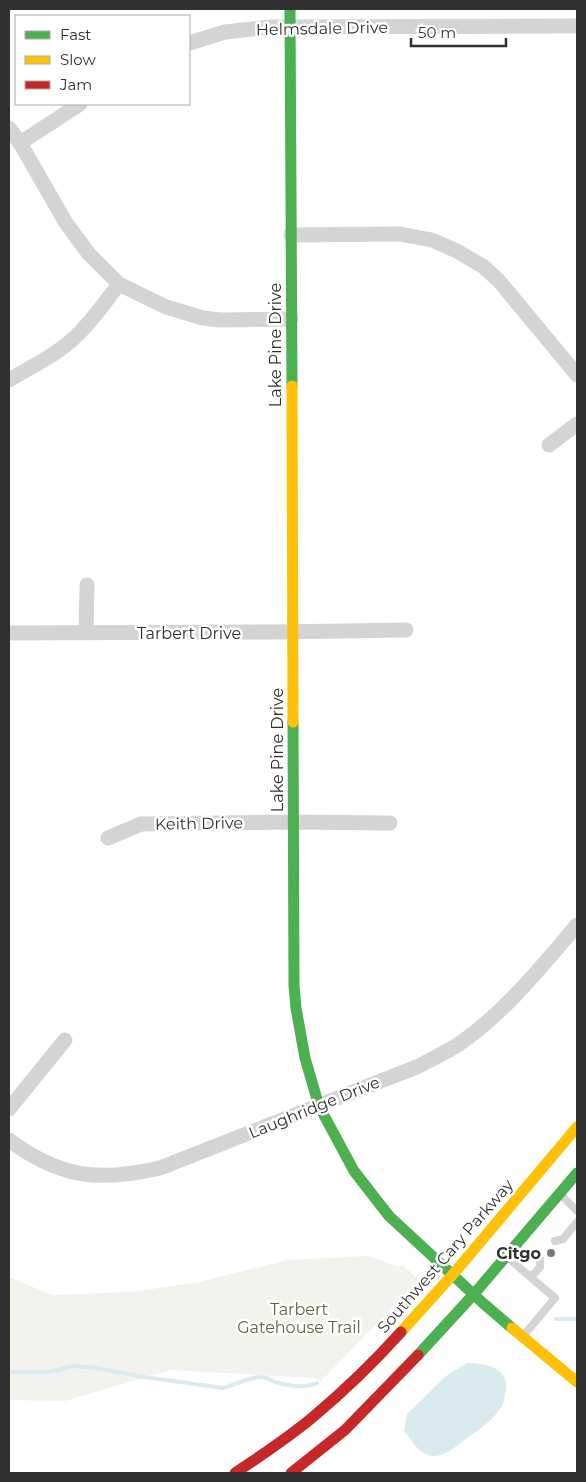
<svg xmlns="http://www.w3.org/2000/svg" width="586" height="1482" viewBox="0 0 586 1482" font-family="Montserrat,sans-serif">
<rect width="100%" height="100%" fill="#fff"/>
<path fill="#f1f3ec" d="M 368,1256 L 399,1267 L 402,1264 L 419,1280 L 321,1381 L 315,1378 L 170,1370 L 65,1401 L 9,1400 L 9,1277 L 52,1295 L 132,1292 L 199,1282 L 288,1260 Z"/>
<path fill="#d9ebef" d="M 467,1363 C 487,1363 513,1369 505,1395 C 504,1400 503,1405 500,1409 C 491,1422 478,1430 466,1439 C 456,1446 445,1457 432,1456 C 420,1455 411,1440 404,1431 L 407,1414 L 446,1376 Z"/>
<g fill="none" stroke-linecap="round" stroke-linejoin="round">
<path stroke="#d9ebef" stroke-width="4" d="M 556,1319 L 577,1319
M 9,1372 L 49,1372 L 75,1366 L 96,1368 L 144,1377 L 223,1388 C 236,1385 248,1377 261,1377 C 265,1377 271,1380 275,1382 C 289,1386 305,1389 317,1383"/>
<path stroke="#d4d4d4" stroke-width="8" d="M 561,1195 L 577,1211
M 555,1241 L 563,1239 L 577,1222
M 507,1257 L 555,1298 L 524,1335
M 531,1277 L 540,1267 L 540,1259"/>
<path stroke="#d4d4d4" stroke-width="15" d="M 189,43 L 225,32 L 270,27 L 577,26
M 9,128 L 20,143 L 66,223 L 89,254 L 119,284 L 166,307 L 203,318 L 220,320 L 291,319
M 20,143 L 80,104
M 291,235 L 400,234 L 432,240 L 457,251 L 484,267 L 499,281 L 577,375
M 9,380 C 31,367 56,355 74,338 C 92,322 105,302 119,284
M 549,445 L 577,424
M 9,633 L 276,632 L 406,630
M 86,633 L 87,585
M 108,838 L 141,824 L 293,822 L 390,823
M 9,1109 L 65,1040
M 9,1140 C 60,1178 99,1182 160,1168 L 419,1066 C 434,1058 449,1051 462,1042 C 507,1010 541,967 577,925"/>
<path stroke="#4caf50" stroke-width="11" d="M 290,9 L 292,386
M 293,722 L 294,986 L 296,1008 L 305,1058 L 319,1106 L 354,1171 L 389,1216 L 484,1304 L 512,1328
M 418,1355 L 474,1294 L 577,1173"/>
<path stroke="#ffc107" stroke-width="11" d="M 292,386 L 293,722
M 512,1328 L 577,1382
M 401,1332 L 455,1272 L 577,1127"/>
<path stroke="#c62828" stroke-width="11" d="M 235,1473 C 262,1455 288,1438 313,1417 C 344,1391 374,1362 401,1332
M 291,1473 L 345,1430 L 418,1355"/>
</g>
<circle fill="#787878" stroke="#fff" stroke-width="2" cx="551" cy="1253" r="5"/>
<g text-anchor="middle" stroke-width="5" stroke-linejoin="round" paint-order="stroke">
<g font-size="16" fill="#303030" stroke="#fff">
<text transform="translate(322 28) rotate(-1)" y="6">Helmsdale Drive</text>
<text transform="translate(275 345) rotate(-90)" y="6">Lake Pine Drive</text>
<text x="189" y="639">Tarbert Drive</text>
<text transform="translate(277 750) rotate(-90)" y="6">Lake Pine Drive</text>
<text transform="translate(199 823) rotate(-1)" y="6">Keith Drive</text>
<text transform="translate(314 1107) rotate(-22)" y="6">Laughridge Drive</text>
<text transform="translate(445 1256) rotate(-49)" y="6">Southwest Cary Parkway</text>
</g>
<g font-size="16" font-weight="bold" fill="#303030" stroke="#fff" text-anchor="end">
<text x="541" y="1259">Citgo</text>
</g>
<g font-size="16" fill="#5c6940" stroke="#fff">
<text x="299" y="1315">Tarbert<tspan x="299" dy="18">Gatehouse Trail</tspan></text>
</g>
</g>
<rect width="586" height="1482" fill="none" stroke="#303030" stroke-width="20"/>
<rect x="15" y="15" width="175" height="90" fill="#ffffff" stroke="#acacac"/>
<rect x="25" y="31" width="25" height="8" fill="#4caf50" stroke="#acacac"/>
<text x="60" y="40" font-size="15" fill="#303030">Fast</text>
<rect x="25" y="56" width="25" height="8" fill="#ffc107" stroke="#acacac"/>
<text x="60" y="65" font-size="15" fill="#303030">Slow</text>
<rect x="25" y="81" width="25" height="8" fill="#c62828" stroke="#acacac"/>
<text x="60" y="90" font-size="15" fill="#303030">Jam</text>
<path d="M411 38v8h95v-8" fill="none" stroke="#303030" stroke-width="2.5"/>
<text x="418" y="38" font-size="15" fill="#303030" stroke="#ffffff" stroke-width="4" paint-order="stroke">50 m</text>
</svg>
